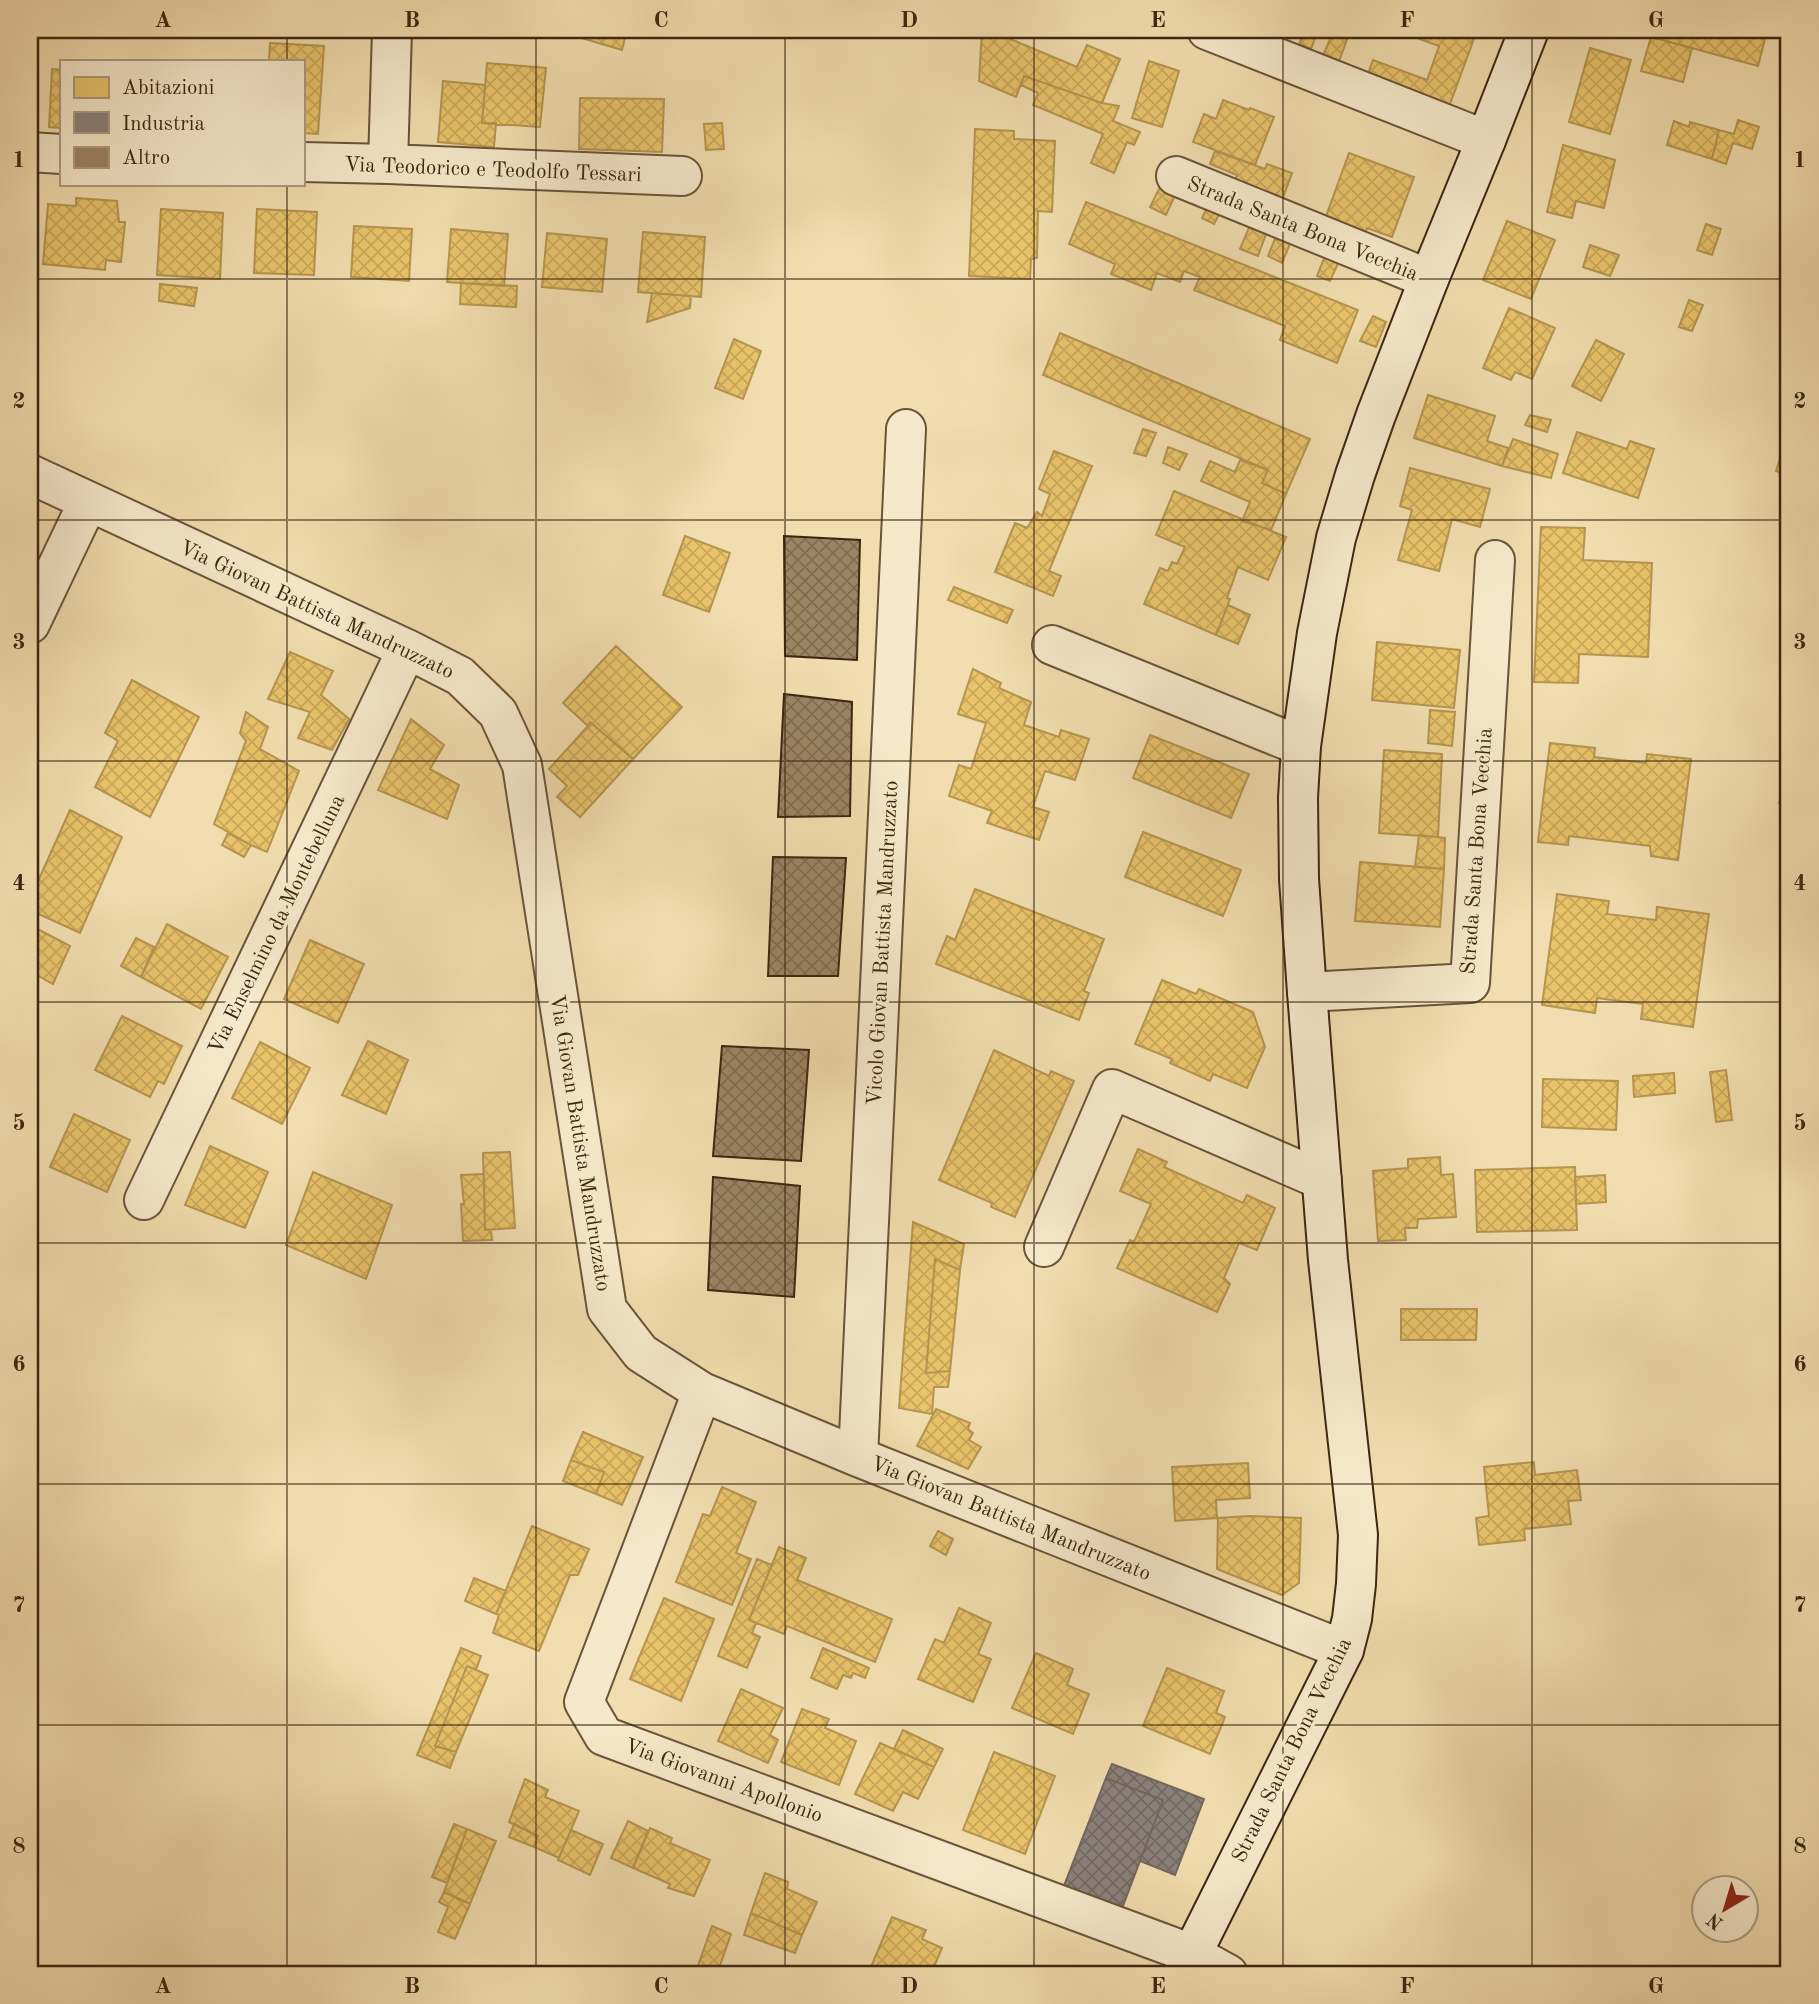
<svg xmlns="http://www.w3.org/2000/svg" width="1819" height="2004" viewBox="0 0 1819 2004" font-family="'Old Standard TT',serif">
<defs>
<pattern id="homes-cross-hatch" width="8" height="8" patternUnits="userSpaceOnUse" patternTransform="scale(1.75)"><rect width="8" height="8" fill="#e9c46a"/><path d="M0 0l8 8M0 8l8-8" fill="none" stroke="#c9a85b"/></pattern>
<pattern id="industry-cross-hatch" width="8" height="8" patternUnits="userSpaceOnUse" patternTransform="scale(1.75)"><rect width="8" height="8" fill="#8a817c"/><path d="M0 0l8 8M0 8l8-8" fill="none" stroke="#726964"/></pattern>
<pattern id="building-cross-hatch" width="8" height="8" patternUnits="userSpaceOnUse" patternTransform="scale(1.75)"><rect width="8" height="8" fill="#9b8563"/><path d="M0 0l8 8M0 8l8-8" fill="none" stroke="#806d50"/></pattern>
</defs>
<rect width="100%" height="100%" fill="#f1ddaf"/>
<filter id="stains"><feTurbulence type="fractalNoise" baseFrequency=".00286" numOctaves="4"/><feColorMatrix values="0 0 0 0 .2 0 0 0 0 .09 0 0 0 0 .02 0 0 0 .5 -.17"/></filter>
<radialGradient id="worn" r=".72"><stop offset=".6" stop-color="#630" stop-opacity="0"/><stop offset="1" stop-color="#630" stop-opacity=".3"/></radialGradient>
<path fill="url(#homes-cross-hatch)" stroke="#b5954f" stroke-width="2" d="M 569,30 L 627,30 L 622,50 L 568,34 Z
M 982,30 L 989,30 L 1077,67 L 1087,45 L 1120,59 L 1102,103 L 1024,76 L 1016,97 L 979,81 Z
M 1059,30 L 1076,30 L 1073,38 L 1058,32 Z
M 1249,30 L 1288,30 L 1282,43 Z
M 1305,30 L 1318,30 L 1311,49 L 1299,44 Z
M 1334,30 L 1343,30 L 1349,34 L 1338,64 L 1322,58 Z
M 1422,30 L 1467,30 L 1476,33 L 1446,115 L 1364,84 L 1373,60 L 1427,80 L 1439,46 L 1419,39 Z
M 1632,30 L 1733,30 L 1765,39 L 1758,66 L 1651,37 L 1632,31 Z
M 1651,37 L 1692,48 L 1683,82 L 1641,71 Z
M 270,43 L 324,46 L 318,134 L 303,133 L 303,61 L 269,61 Z
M 1590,48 L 1631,60 L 1610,134 L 1569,122 Z
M 1149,61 L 1179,71 L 1162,127 L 1132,118 Z
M 487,63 L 546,68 L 540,127 L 482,123 Z
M 52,69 L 61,70 L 61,128 L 49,127 Z
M 1024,76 L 1102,103 L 1119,106 L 1113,121 L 1140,132 L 1134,145 L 1127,142 L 1114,173 L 1091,163 L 1103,134 L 1033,105 L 1038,93 L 1021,85 Z
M 443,81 L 485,85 L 482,123 L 496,123 L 494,147 L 438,142 Z
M 580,98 L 664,99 L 662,152 L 579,149 Z
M 1223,100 L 1249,110 L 1250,108 L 1274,117 L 1255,165 L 1193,142 L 1204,114 L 1216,119 Z
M 1738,120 L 1759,127 L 1752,149 L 1733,143 L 1726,164 L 1712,159 L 1719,130 L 1734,134 Z
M 1674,121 L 1689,127 L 1690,122 L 1719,130 L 1712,159 L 1667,145 Z
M 722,123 L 724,149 L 706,150 L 704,124 Z
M 975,129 L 1014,131 L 1014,139 L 1055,141 L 1052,212 L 1038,211 L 1037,258 L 1031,259 L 1030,279 L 969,276 Z
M 1563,145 L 1615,160 L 1604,208 L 1576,201 L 1572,218 L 1547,212 Z
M 1215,151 L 1265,169 L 1267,164 L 1292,173 L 1281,203 L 1234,184 L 1237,175 L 1210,164 Z
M 1349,153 L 1414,177 L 1392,237 L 1367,228 L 1364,238 L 1324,222 Z
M 1163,181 L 1178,189 L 1166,215 L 1150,207 Z
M 76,198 L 117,201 L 119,222 L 125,222 L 121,262 L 106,260 L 105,270 L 43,264 L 48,204 L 76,206 Z
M 1210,201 L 1223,207 L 1214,224 L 1202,218 Z
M 1086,202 L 1358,310 L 1337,363 L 1280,340 L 1285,326 L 1194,290 L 1200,277 L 1184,271 L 1180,282 L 1157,273 L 1151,290 L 1111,274 L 1115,264 L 1069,244 Z
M 161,209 L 223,213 L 220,279 L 157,275 Z
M 257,209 L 317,212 L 314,275 L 254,273 Z
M 1253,218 L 1269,226 L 1258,256 L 1240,249 Z
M 1507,221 L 1555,240 L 1531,299 L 1483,280 Z
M 1706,224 L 1721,229 L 1712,255 L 1697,250 Z
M 354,226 L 412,229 L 409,281 L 351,277 Z
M 451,229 L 508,234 L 504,286 L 447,282 Z
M 1278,231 L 1293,237 L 1282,263 L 1268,256 Z
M 643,232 L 705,237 L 701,297 L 638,292 Z
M 547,233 L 607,239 L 602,292 L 542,287 Z
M 1590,245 L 1619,255 L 1610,276 L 1583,267 Z
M 1327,251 L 1341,257 L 1330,281 L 1317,276 Z
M 461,283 L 517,286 L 516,307 L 460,304 Z
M 160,284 L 197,288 L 194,306 L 159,301 Z
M 652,293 L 691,296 L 690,308 L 647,322 Z
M 1689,300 L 1703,305 L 1692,331 L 1679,327 Z
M 1509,308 L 1555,328 L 1532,379 L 1515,372 L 1511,380 L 1483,368 Z
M 1373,316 L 1386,322 L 1376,347 L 1360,341 Z
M 1060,333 L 1310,439 L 1286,494 L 1262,483 L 1268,470 L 1043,375 Z
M 734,339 L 761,351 L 743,399 L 715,388 Z
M 1596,340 L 1624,354 L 1601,401 L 1572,386 Z
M 1428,395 L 1495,416 L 1487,441 L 1508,448 L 1502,466 L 1414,438 Z
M 1530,415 L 1551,420 L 1547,432 L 1525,425 Z
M 1143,429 L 1156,433 L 1146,456 L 1134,453 Z
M 1789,429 L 1789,476 L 1776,471 Z
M 1577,432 L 1627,449 L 1630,441 L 1654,449 L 1638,498 L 1563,473 Z
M 1513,439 L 1558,454 L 1551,478 L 1502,466 Z
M 1168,447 L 1187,454 L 1179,470 L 1163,463 Z
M 1054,451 L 1092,466 L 1049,571 L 1061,576 L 1053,596 L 995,572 L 1015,523 L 1027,528 L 1037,512 L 1042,516 L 1050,494 L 1039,489 Z
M 1240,460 L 1268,470 L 1262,483 L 1286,494 L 1271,530 L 1242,521 L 1250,502 L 1201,481 L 1210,461 L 1235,472 Z
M 1410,468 L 1490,489 L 1480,527 L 1452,519 L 1439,571 L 1398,560 L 1412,510 L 1400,506 Z
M 1174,491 L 1286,537 L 1268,580 L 1238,567 L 1227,598 L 1230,599 L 1216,635 L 1144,604 L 1160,568 L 1168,571 L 1172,562 L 1177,564 L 1185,547 L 1156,535 Z
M 1541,527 L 1585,528 L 1583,560 L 1652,563 L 1648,657 L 1579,654 L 1578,683 L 1534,682 Z
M 685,536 L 730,553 L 709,612 L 663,595 Z
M 954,587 L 1013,610 L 1007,623 L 948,600 Z
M 1228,605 L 1250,615 L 1238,644 L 1216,635 Z
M 1377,642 L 1460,650 L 1454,708 L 1372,700 Z
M 616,646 L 682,707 L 633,759 L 590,722 L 588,726 L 563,703 Z
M 290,652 L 333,671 L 321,695 L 349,719 L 332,750 L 298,738 L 310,712 L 268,699 Z
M 973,669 L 1001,683 L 999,688 L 1031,702 L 1024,725 L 1059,737 L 1061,730 L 1089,739 L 1075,780 L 1045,771 L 1033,807 L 1049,812 L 1039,840 L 987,823 L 992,811 L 949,796 L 959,765 L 971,769 L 986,723 L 958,714 Z
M 132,680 L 199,717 L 150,817 L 95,787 L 118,741 L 105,733 Z
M 1430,710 L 1455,712 L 1452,746 L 1428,743 Z
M 246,712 L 268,727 L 260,749 L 299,771 L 267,852 L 251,845 L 214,824 L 246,741 L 240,733 Z
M 411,719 L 444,745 L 430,769 L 459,785 L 447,819 L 378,790 Z
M 590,722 L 633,759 L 580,817 L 557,797 L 567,786 L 549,769 L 588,726 Z
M 1150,735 L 1249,774 L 1231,818 L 1133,778 Z
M 1550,743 L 1595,748 L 1594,757 L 1646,763 L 1647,754 L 1691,759 L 1678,860 L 1651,856 L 1650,846 L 1569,836 L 1568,845 L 1538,842 Z
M 1384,750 L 1442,754 L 1438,837 L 1379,833 Z
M 1789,776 L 1789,807 L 1779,803 Z
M 70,810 L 122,837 L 80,933 L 30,910 L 30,899 Z
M 1143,832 L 1241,870 L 1223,916 L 1125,877 Z
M 228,833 L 251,845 L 244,857 L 222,845 Z
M 1419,835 L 1445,838 L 1444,869 L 1415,867 Z
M 1360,862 L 1444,869 L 1440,927 L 1355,921 Z
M 975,889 L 1104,939 L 1084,991 L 1089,993 L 1079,1020 L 936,964 L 947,936 L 955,940 Z
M 1557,894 L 1609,901 L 1607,914 L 1656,920 L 1657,907 L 1709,914 L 1693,1027 L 1641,1019 L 1643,1004 L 1597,998 L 1595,1013 L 1542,1005 Z
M 167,924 L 228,957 L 201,1009 L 141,977 Z
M 30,925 L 70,946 L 53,984 L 30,971 Z
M 136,938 L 154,947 L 141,977 L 121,966 Z
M 310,940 L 364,964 L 338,1023 L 284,999 Z
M 1162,980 L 1196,994 L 1199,989 L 1253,1012 L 1265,1047 L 1247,1088 L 1213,1074 L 1210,1081 L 1170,1063 L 1172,1059 L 1135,1044 Z
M 122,1016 L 182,1046 L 164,1084 L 158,1081 L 150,1097 L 95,1070 Z
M 368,1041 L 408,1060 L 386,1114 L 342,1095 Z
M 260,1042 L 310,1068 L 282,1124 L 232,1098 Z
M 994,1050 L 1049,1076 L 1051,1071 L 1074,1081 L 1015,1217 L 991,1207 L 992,1203 L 939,1180 Z
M 1726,1070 L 1732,1120 L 1716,1122 L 1710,1072 Z
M 1674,1073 L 1675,1093 L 1634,1097 L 1633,1076 Z
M 1543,1079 L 1618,1081 L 1616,1130 L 1542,1127 Z
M 74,1114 L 130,1140 L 107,1192 L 50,1167 Z
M 210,1146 L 268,1172 L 245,1228 L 185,1205 Z
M 1138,1149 L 1167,1162 L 1164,1167 L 1243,1203 L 1247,1195 L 1275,1208 L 1257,1250 L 1239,1243 L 1224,1278 L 1230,1284 L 1217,1312 L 1117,1268 L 1130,1240 L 1134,1242 L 1151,1204 L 1120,1191 Z
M 510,1152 L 515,1228 L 485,1230 L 483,1153 Z
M 1440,1157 L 1441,1175 L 1453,1174 L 1456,1217 L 1418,1219 L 1417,1228 L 1405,1228 L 1406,1240 L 1378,1241 L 1373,1171 L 1408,1168 L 1408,1159 Z
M 1575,1167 L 1577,1230 L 1477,1232 L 1475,1170 Z
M 313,1172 L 392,1205 L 366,1279 L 286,1245 Z
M 484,1174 L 485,1230 L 491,1230 L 492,1240 L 463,1241 L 461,1204 L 464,1204 L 461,1175 Z
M 1605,1175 L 1606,1202 L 1576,1204 L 1575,1177 Z
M 913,1222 L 964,1244 L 960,1270 L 935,1259 L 926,1373 L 950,1371 L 948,1387 L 934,1387 L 932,1414 L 899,1408 Z
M 935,1259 L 960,1270 L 950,1371 L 926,1373 Z
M 1401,1309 L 1477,1309 L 1476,1340 L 1401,1340 Z
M 936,1409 L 970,1423 L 968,1429 L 973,1433 L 969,1440 L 981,1447 L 968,1469 L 917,1446 Z
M 583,1432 L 643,1457 L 622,1505 L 596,1494 L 604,1472 L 571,1460 Z
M 571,1460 L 604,1472 L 596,1494 L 563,1481 Z
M 1534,1462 L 1535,1475 L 1577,1470 L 1581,1500 L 1568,1501 L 1571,1524 L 1524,1529 L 1525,1540 L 1479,1545 L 1476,1518 L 1489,1516 L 1484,1467 Z
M 1248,1463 L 1250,1498 L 1216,1500 L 1217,1518 L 1175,1521 L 1172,1467 Z
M 722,1487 L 756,1502 L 736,1553 L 751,1559 L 732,1605 L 676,1582 L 703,1514 L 710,1516 Z
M 1250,1516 L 1301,1518 L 1299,1583 L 1282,1595 L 1217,1569 L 1218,1518 Z
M 532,1526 L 589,1549 L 578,1575 L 570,1575 L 539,1651 L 493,1633 L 499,1615 L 496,1614 Z
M 938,1531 L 953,1539 L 946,1555 L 930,1546 Z
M 779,1547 L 806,1558 L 797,1580 L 892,1619 L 875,1662 L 787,1626 L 784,1634 L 749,1620 Z
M 757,1559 L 772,1565 L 749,1620 L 756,1623 L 752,1633 L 760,1637 L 747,1668 L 718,1656 Z
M 474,1578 L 506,1591 L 496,1614 L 465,1601 Z
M 664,1598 L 714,1619 L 681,1701 L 630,1679 Z
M 959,1608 L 991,1623 L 978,1654 L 991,1659 L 973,1702 L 918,1679 L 935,1639 L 944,1643 Z
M 461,1648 L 481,1656 L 476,1670 L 467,1666 L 435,1746 L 456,1752 L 450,1768 L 417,1755 Z
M 823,1648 L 869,1668 L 865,1678 L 853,1673 L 851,1678 L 843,1675 L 837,1689 L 811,1678 Z
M 1036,1653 L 1073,1669 L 1067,1685 L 1089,1694 L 1073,1734 L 1012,1708 Z
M 467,1666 L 488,1675 L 456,1752 L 435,1746 Z
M 1167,1668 L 1224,1691 L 1216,1713 L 1225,1717 L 1210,1754 L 1143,1726 Z
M 741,1689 L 783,1708 L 770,1735 L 778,1740 L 768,1763 L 718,1741 Z
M 802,1709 L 829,1719 L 825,1728 L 856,1741 L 839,1785 L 781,1762 Z
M 903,1730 L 943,1749 L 934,1767 L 894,1749 Z
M 880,1743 L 934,1767 L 918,1799 L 903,1792 L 893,1811 L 855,1794 Z
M 994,1752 L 1055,1776 L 1025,1854 L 963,1830 Z
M 525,1779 L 548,1790 L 545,1797 L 579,1811 L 559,1858 L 534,1847 L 538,1836 L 509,1822 Z
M 628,1821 L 648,1831 L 633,1868 L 611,1858 Z
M 454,1824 L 467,1829 L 447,1883 L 432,1877 Z
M 514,1824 L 538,1836 L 534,1847 L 509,1837 Z
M 650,1828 L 672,1838 L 670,1843 L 710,1860 L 694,1896 L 668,1888 L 670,1884 L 633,1868 Z
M 467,1829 L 496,1841 L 470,1904 L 444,1892 Z
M 571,1830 L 603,1844 L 590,1875 L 558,1860 Z
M 765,1873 L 788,1882 L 787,1889 L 817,1902 L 802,1935 L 751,1913 Z
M 444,1892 L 470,1904 L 455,1939 L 438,1932 L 448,1907 L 439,1902 Z
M 751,1913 L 802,1935 L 795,1953 L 744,1935 Z
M 892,1917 L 926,1930 L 922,1939 L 942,1948 L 931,1974 L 868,1974 Z
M 712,1926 L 731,1934 L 717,1974 L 695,1974 Z"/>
<path fill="url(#industry-cross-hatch)" stroke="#73665c" stroke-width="2" d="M 1112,1764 L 1204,1799 L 1175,1875 L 1140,1861 L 1163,1800 L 1106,1778 Z
M 1106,1778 L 1163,1800 L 1118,1919 L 1060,1896 Z"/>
<path fill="url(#building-cross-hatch)" stroke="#3d2611" stroke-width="2" d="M 784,536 L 860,540 L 857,660 L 785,656 Z
M 784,694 L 852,702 L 850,816 L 778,817 Z
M 773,857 L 846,858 L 838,976 L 768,976 Z
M 722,1046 L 809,1050 L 801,1161 L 713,1156 Z
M 713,1177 L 800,1186 L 794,1297 L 708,1290 Z"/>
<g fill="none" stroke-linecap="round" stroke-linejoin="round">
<defs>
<path id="street" d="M 1207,30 L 1486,140
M 30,152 L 61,154
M 303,162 L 388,164 L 682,176
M 388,164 L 392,30
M 1176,176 L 1429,279
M 30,474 L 407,649 L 460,676 L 498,713 L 522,765 L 607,1309 L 641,1353 L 702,1392 L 858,1457 L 1344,1650
M 30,624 L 88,502
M 1052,645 L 1301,746
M 1307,992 L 1470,983 L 1495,560
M 144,1200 L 407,649
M 1044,1247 L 1112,1089 L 1322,1180
M 702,1392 L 584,1702 L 604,1736 L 1192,1954 L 1228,1974
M 858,1457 L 906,429"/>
<path id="secondary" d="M 1182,1974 L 1344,1650 L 1352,1619 L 1356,1584 L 1358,1535 L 1328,1260 L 1307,992 L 1299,879 L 1298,798 L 1301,746 L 1317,633 L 1336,538 L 1355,475 L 1376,415 L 1429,279 L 1486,140 L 1529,30"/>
</defs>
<use href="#street" stroke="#6a5438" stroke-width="42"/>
<use href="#secondary" stroke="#3d2611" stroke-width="42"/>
<use href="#street" stroke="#f6e9cb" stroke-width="38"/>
<use href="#secondary" stroke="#f6e9cb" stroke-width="38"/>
</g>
<path fill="none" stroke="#3d2611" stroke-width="2" stroke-opacity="0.55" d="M 287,30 L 287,61M 536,30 L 536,1974M 785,30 L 785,1974M 1034,30 L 1034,1974M 1283,30 L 1283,1974M 1532,30 L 1532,1974M 287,184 L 287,1974M 30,279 L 1789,279M 30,520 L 1789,520M 30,761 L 1789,761M 30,1002 L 1789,1002M 30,1243 L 1789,1243M 30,1484 L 1789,1484M 30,1725 L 1789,1725"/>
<g text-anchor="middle" stroke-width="7" stroke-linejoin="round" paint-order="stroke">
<g font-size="21" fill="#3d2611" stroke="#f6e9cb">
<text transform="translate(493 169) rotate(2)" y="7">Via Teodorico e Teodolfo Tessari</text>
<text transform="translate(1303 228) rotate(22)" y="7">Strada Santa Bona Vecchia</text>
<text transform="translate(317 609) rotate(25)" y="7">Via Giovan Battista Mandruzzato</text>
<text transform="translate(1476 851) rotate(-86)" y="7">Strada Santa Bona Vecchia</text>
<text transform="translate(276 924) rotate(-64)" y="7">Via Enselmino da Montebelluna</text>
<text transform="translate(882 943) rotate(-87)" y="7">Vicolo Giovan Battista Mandruzzato</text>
<text transform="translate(581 1143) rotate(81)" y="7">Via Giovan Battista Mandruzzato</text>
<text transform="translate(1011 1518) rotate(22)" y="7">Via Giovan Battista Mandruzzato</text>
<text transform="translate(1291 1750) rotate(-64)" y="7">Strada Santa Bona Vecchia</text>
<text transform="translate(724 1780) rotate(20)" y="7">Via Giovanni Apollonio</text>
</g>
</g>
<rect width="1819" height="2004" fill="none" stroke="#f1ddaf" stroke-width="77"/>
<rect x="60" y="60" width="245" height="126" fill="#f6e9cb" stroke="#ac9b81" stroke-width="2"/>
<rect x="74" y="77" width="35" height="21" fill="#e9c46a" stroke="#ac9b81" stroke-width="2"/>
<text x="122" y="94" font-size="21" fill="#3d2611">Abitazioni</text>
<rect x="74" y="112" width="35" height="21" fill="#8a817c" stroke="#ac9b81" stroke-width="2"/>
<text x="122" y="130" font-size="21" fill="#3d2611">Industria</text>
<rect x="74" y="147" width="35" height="21" fill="#9b8563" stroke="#ac9b81" stroke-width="2"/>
<text x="122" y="164" font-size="21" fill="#3d2611">Altro</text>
<g transform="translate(1725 1909) rotate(218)"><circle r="33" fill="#f6e9cb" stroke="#ac9b81" stroke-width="2"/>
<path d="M0-5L12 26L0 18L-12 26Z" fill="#8f2418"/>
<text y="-10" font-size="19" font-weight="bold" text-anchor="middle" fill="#3d2611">N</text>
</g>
<rect x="38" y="38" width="1742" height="1928" fill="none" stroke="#3d2611" stroke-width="2.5"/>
<g font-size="23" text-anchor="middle" font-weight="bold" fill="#3d2611">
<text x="163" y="27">A</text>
<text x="412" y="27">B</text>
<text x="661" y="27">C</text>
<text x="909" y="27">D</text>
<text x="1158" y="27">E</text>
<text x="1407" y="27">F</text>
<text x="1656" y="27">G</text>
<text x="19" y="167">1</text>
<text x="1800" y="167">1</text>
<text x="19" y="408">2</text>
<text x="1800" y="408">2</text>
<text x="19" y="649">3</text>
<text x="1800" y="649">3</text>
<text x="19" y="890">4</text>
<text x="1800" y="890">4</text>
<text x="19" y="1130">5</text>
<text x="1800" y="1130">5</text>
<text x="19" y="1371">6</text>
<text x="1800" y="1371">6</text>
<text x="19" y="1612">7</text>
<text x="1800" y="1612">7</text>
<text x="19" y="1853">8</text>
<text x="1800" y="1853">8</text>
<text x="163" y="1993">A</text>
<text x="412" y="1993">B</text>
<text x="661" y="1993">C</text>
<text x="909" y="1993">D</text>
<text x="1158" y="1993">E</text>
<text x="1407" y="1993">F</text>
<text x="1656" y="1993">G</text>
</g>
<rect width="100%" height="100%" filter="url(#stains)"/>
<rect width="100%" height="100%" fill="url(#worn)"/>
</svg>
